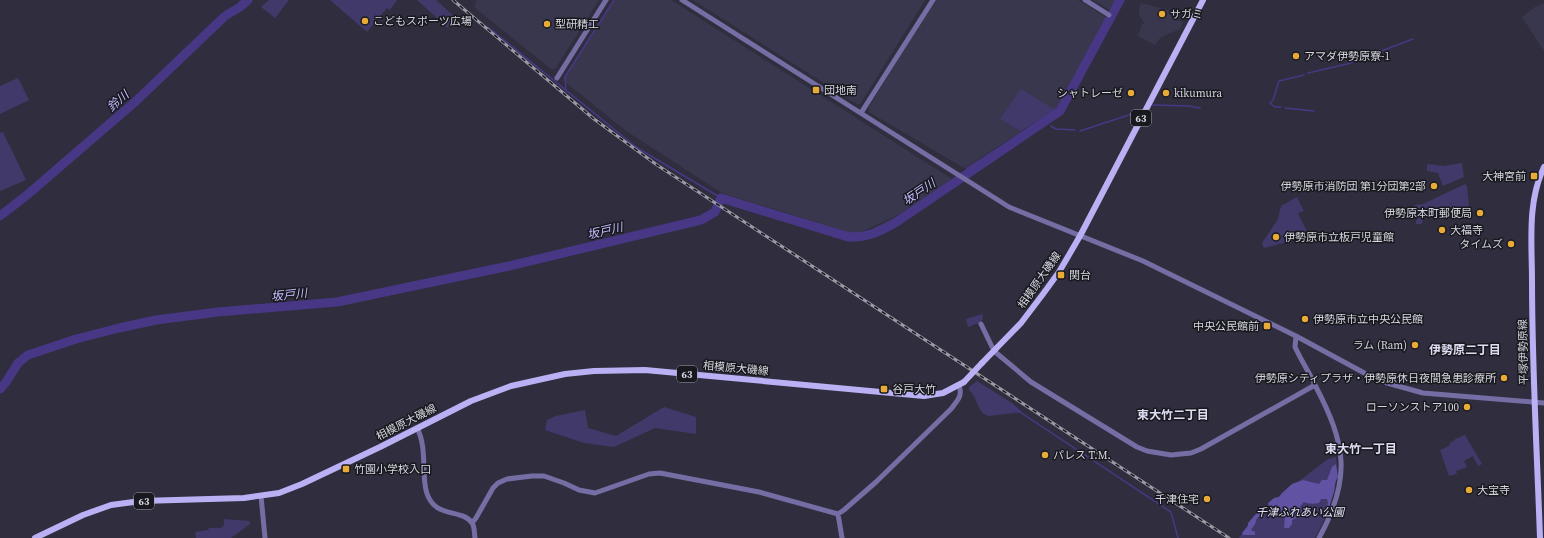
<svg xmlns="http://www.w3.org/2000/svg" width="1544" height="538" viewBox="0 0 1544 538" font-family="'Source Serif 4','Noto Sans JP',serif">
<rect width="100%" height="100%" fill="#302e3e"/>
<path fill="#39374d" d="M 477,0 L 599,0 L 555,69 L 551,69 L 474,7 Z
M 613,0 L 671,0 L 952,179 L 898,215 L 861,232 L 845,231 L 722,193 L 625,130 L 564,81 L 564,77 Z
M 693,0 L 925,0 L 867,93 L 860,104 L 857,104 Z
M 935,0 L 1078,0 L 1107,18 L 1056,110 L 964,168 L 869,112 L 869,107 Z
M 1093,0 L 1116,0 L 1110,10 Z
M 1141,3 L 1175,12 L 1175,20 L 1183,22 L 1180,29 L 1161,37 L 1155,45 L 1138,36 L 1142,24 L 1145,24 L 1139,15 L 1139,8 Z
M 1544,3 L 1544,51 L 1522,17 L 1535,7 Z"/>
<path fill="#41396a" d="M 269,0 L 289,0 L 275,18 L 261,7 Z
M 330,0 L 397,0 L 390,10 L 387,8 L 367,32 Z
M 417,0 L 436,0 L 456,18 L 448,28 Z
M 1118,0 L 1120,0 L 1058,111 L 969,171 L 965,168 L 1057,111 Z
M 18,78 L 29,100 L 0,114 L 0,86 Z
M 1021,89 L 1055,110 L 1020,131 L 1000,119 Z
M 3,132 L 26,180 L 0,191 L 0,133 Z
M 1462,163 L 1464,177 L 1443,186 L 1438,173 L 1427,171 L 1427,164 L 1444,166 Z
M 951,180 L 953,182 L 893,222 L 872,234 L 850,237 L 722,197 L 723,195 L 846,231 L 861,232 L 870,230 L 898,216 Z
M 1465,184 L 1467,186 L 1470,216 L 1460,217 L 1459,211 L 1445,212 L 1445,213 L 1427,214 L 1427,216 L 1423,218 L 1422,224 L 1416,224 L 1416,221 L 1417,219 L 1414,205 L 1423,204 Z
M 1297,197 L 1304,211 L 1298,213 L 1309,236 L 1264,248 L 1262,243 L 1278,219 L 1281,206 Z
M 982,314 L 983,318 L 981,322 L 968,327 L 966,319 Z
M 977,381 L 1012,403 L 1022,412 L 989,416 C 976,413 978,397 969,390 L 969,387 Z
M 664,407 L 696,417 L 696,434 L 655,428 L 614,447 L 584,443 L 545,430 L 547,420 L 556,416 L 585,410 L 588,428 L 616,436 Z
M 1465,435 L 1482,464 L 1478,466 L 1473,456 L 1464,461 L 1467,467 L 1456,471 L 1457,474 L 1449,476 L 1440,450 L 1449,446 L 1450,443 L 1455,440 L 1455,439 Z
M 1336,457 C 1340,486 1328,513 1315,538 L 1239,538 L 1254,515 L 1328,459 Z
M 224,519 L 249,521 L 250,524 L 231,538 L 196,538 L 195,532 L 208,530 L 209,528 L 221,528 L 224,525 Z"/>
<path fill="#6152a3" d="M 1336,464 L 1338,477 C 1333,484 1336,489 1333,495 C 1331,502 1328,509 1326,517 L 1324,517 L 1323,515 L 1328,503 L 1327,499 L 1321,499 L 1319,503 C 1314,504 1308,504 1304,502 L 1300,506 L 1303,513 L 1302,515 L 1292,520 L 1292,524 L 1289,528 L 1284,528 L 1285,514 L 1280,511 L 1278,507 L 1269,506 L 1268,503 L 1274,498 L 1279,497 L 1282,493 L 1292,484 L 1303,480 L 1319,484 L 1322,480 L 1327,480 L 1332,467 Z
M 1258,512 L 1261,513 L 1261,516 L 1257,518 L 1255,524 L 1251,530 L 1255,532 L 1255,535 L 1243,535 L 1242,533 L 1248,526 L 1248,523 Z"/>
<g fill="none" stroke-linecap="round" stroke-linejoin="round">
<path stroke="#483785" stroke-width="1.5" d="M 488,27 L 636,147 L 721,198
M 1308,73 L 1347,64 L 1413,39
M 566,91 L 565,77 L 614,0
M 1270,103 L 1273,100 L 1279,81 L 1304,75
M 1270,103 L 1275,107 L 1281,107
M 1153,105 L 1189,106 L 1200,108
M 1285,108 L 1314,111
M 1051,126 L 1056,129 L 1075,130
M 1080,131 L 1138,112
M 1011,406 L 1171,512 L 1178,538"/>
<path stroke="#483785" stroke-width="9" d="M 0,216 L 27,195 L 136,101 L 225,16 L 240,7 L 248,0
M 0,389 L 6,382 L 18,363 L 28,355 L 76,339 L 119,328 L 156,320 L 218,312 L 337,302 L 509,266 L 701,220 L 715,212 L 721,198 L 848,237 C 866,238 880,232 895,223 L 1060,111 L 1120,0"/>
<path stroke="#756ea4" stroke-width="5" d="M 682,0 L 1009,207 L 1143,261 L 1296,336 L 1368,375 L 1387,383 L 1423,393 L 1544,403
M 1085,0 L 1109,15
M 557,78 L 606,0
M 861,113 L 933,0
M 981,324 L 994,351 L 1031,382 L 1137,447 L 1147,451 L 1171,455 L 1191,453 L 1201,449 L 1315,385
M 1296,336 L 1295,347 C 1301,360 1309,372 1315,385 C 1346,444 1352,478 1319,538
M 417,428 C 429,450 419,483 430,500 C 440,517 464,510 472,523 C 475,527 474,533 475,538
M 261,496 L 265,538
M 838,514 L 842,538
M 472,523 L 476,518 L 493,488 L 498,483 L 507,479 L 532,476 L 544,476 L 564,483 L 579,490 L 595,493 L 649,474 L 660,473 L 759,492 L 838,514 L 844,510 L 876,482 L 951,409 C 957,401 963,396 959,386"/>
<path stroke="#bab1f5" stroke-width="6" d="M 982,363 L 1021,323 L 1043,294 L 1059,272 L 1080,236 L 1203,0
M 35,538 L 83,515 L 111,505 L 141,501 L 244,498 L 279,493 L 302,484 L 380,447 L 471,401 L 511,386 L 565,374 L 594,371 L 645,370 L 924,396 L 943,393 L 964,382
M 1540,538 C 1537,452 1532,367 1532,281 C 1532,243 1527,202 1544,167"/>
<defs>
<path id="rail" d="M 453,0 L 594,119 L 657,165 L 1229,538"/>
</defs>
<use href="#rail" stroke="#9a9aa6" stroke-width="3"/>
<use href="#rail" stroke="#18181f" stroke-width="1.5" stroke-dasharray="4.5" stroke-linecap="butt"/>
<path stroke="#bab1f5" stroke-width="6" d="M 964,382 L 982,363"/>
</g>
<g fill="#e8ab37" stroke="#18181f" stroke-width="1.5">
<circle cx="1162" cy="14" r="4"/>
<circle cx="365" cy="21" r="4"/>
<circle cx="547" cy="24" r="4"/>
<circle cx="1296" cy="56" r="4"/>
<rect x="812" y="86" width="8" height="8" rx="2"/>
<circle cx="1131" cy="93" r="4"/>
<circle cx="1166" cy="93" r="4"/>
<rect x="1530" y="172" width="8" height="8" rx="2"/>
<circle cx="1434" cy="186" r="4"/>
<circle cx="1480" cy="213" r="4"/>
<circle cx="1442" cy="230" r="4"/>
<circle cx="1276" cy="237" r="4"/>
<circle cx="1511" cy="244" r="4"/>
<rect x="1057" y="271" width="8" height="8" rx="2"/>
<circle cx="1305" cy="319" r="4"/>
<rect x="1263" y="322" width="8" height="8" rx="2"/>
<circle cx="1415" cy="345" r="4"/>
<circle cx="1504" cy="378" r="4"/>
<rect x="880" y="385" width="8" height="8" rx="2"/>
<circle cx="1467" cy="407" r="4"/>
<circle cx="1045" cy="455" r="4"/>
<rect x="342" y="465" width="8" height="8" rx="2"/>
<circle cx="1469" cy="490" r="4"/>
<circle cx="1207" cy="499" r="4"/>
</g>
<g text-anchor="middle" stroke-width="3" stroke-linejoin="round" paint-order="stroke">
<g fill="#18181f" stroke="#9c9ca5" stroke-width="1">
<rect x="1131" y="110" width="20" height="16" rx="3"/>
<rect x="677" y="366" width="20" height="16" rx="3"/>
<rect x="134" y="493" width="20" height="16" rx="3"/>
</g>
<g font-size="10" font-weight="bold" fill="#d5d5df">
<text x="1141" y="122">63</text>
<text x="687" y="378">63</text>
<text x="144" y="505">63</text>
</g>
<g font-size="11" fill="#d5d5df" stroke="#18181f" text-anchor="start">
<text x="1170" y="18">サガミ</text>
<text x="373" y="25">こどもスポーツ広場</text>
<text x="555" y="28">型研精工</text>
<text x="1304" y="60">アマダ伊勢原寮-1</text>
<text x="824" y="94">団地南</text>
<text x="1123" y="97" text-anchor="end">シャトレーゼ</text>
<text x="1174" y="97">kikumura</text>
<text x="1526" y="180" text-anchor="end">大神宮前</text>
<text x="1426" y="190" text-anchor="end">伊勢原市消防団 第1分団第2部</text>
<text x="1472" y="217" text-anchor="end">伊勢原本町郵便局</text>
<text x="1450" y="234">大福寺</text>
<text x="1284" y="241">伊勢原市立板戸児童館</text>
<text x="1503" y="248" text-anchor="end">タイムズ</text>
<text x="1069" y="279">関台</text>
<text x="1313" y="323">伊勢原市立中央公民館</text>
<text x="1259" y="330" text-anchor="end">中央公民館前</text>
<text x="1407" y="349" text-anchor="end">ラム (Ram)</text>
<text x="1496" y="382" text-anchor="end">伊勢原シティプラザ・伊勢原休日夜間急患診療所</text>
<text x="892" y="393">谷戸大竹</text>
<text x="1459" y="411" text-anchor="end">ローソンストア100</text>
<text x="1053" y="459">パレス T.M.</text>
<text x="354" y="473">竹園小学校入口</text>
<text x="1477" y="494">大宝寺</text>
<text x="1199" y="503" text-anchor="end">千津住宅</text>
</g>
<g font-size="11" fill="#d5d5df" stroke="#18181f">
<text transform="translate(1039 280) rotate(-55)" y="4">相模原大磯線</text>
<text transform="translate(1523 352) rotate(-91)" y="4">平塚伊勢原線</text>
<text transform="translate(736 368) rotate(5)" y="4">相模原大磯線</text>
<text transform="translate(406 422) rotate(-27)" y="4">相模原大磯線</text>
</g>
<g font-size="11" font-style="italic" fill="#e2e0f7" stroke="#18181f">
<text x="1300" y="516">千津ふれあい公園</text>
</g>
<g font-size="12" font-style="italic" fill="#c4bcff" stroke="#18181f">
<text transform="translate(118 101) rotate(-41)" y="4">鈴川</text>
<text transform="translate(919 192) rotate(-34)" y="4">坂戸川</text>
<text transform="translate(605 231) rotate(-13)" y="4">坂戸川</text>
<text transform="translate(289 295) rotate(-6)" y="4">坂戸川</text>
</g>
<g font-size="12" font-weight="bold" fill="#dedcf0" stroke="#18181f">
<text x="1465" y="354">伊勢原二丁目</text>
<text x="1173" y="419">東大竹二丁目</text>
<text x="1361" y="453">東大竹一丁目</text>
</g>
</g>
</svg>
